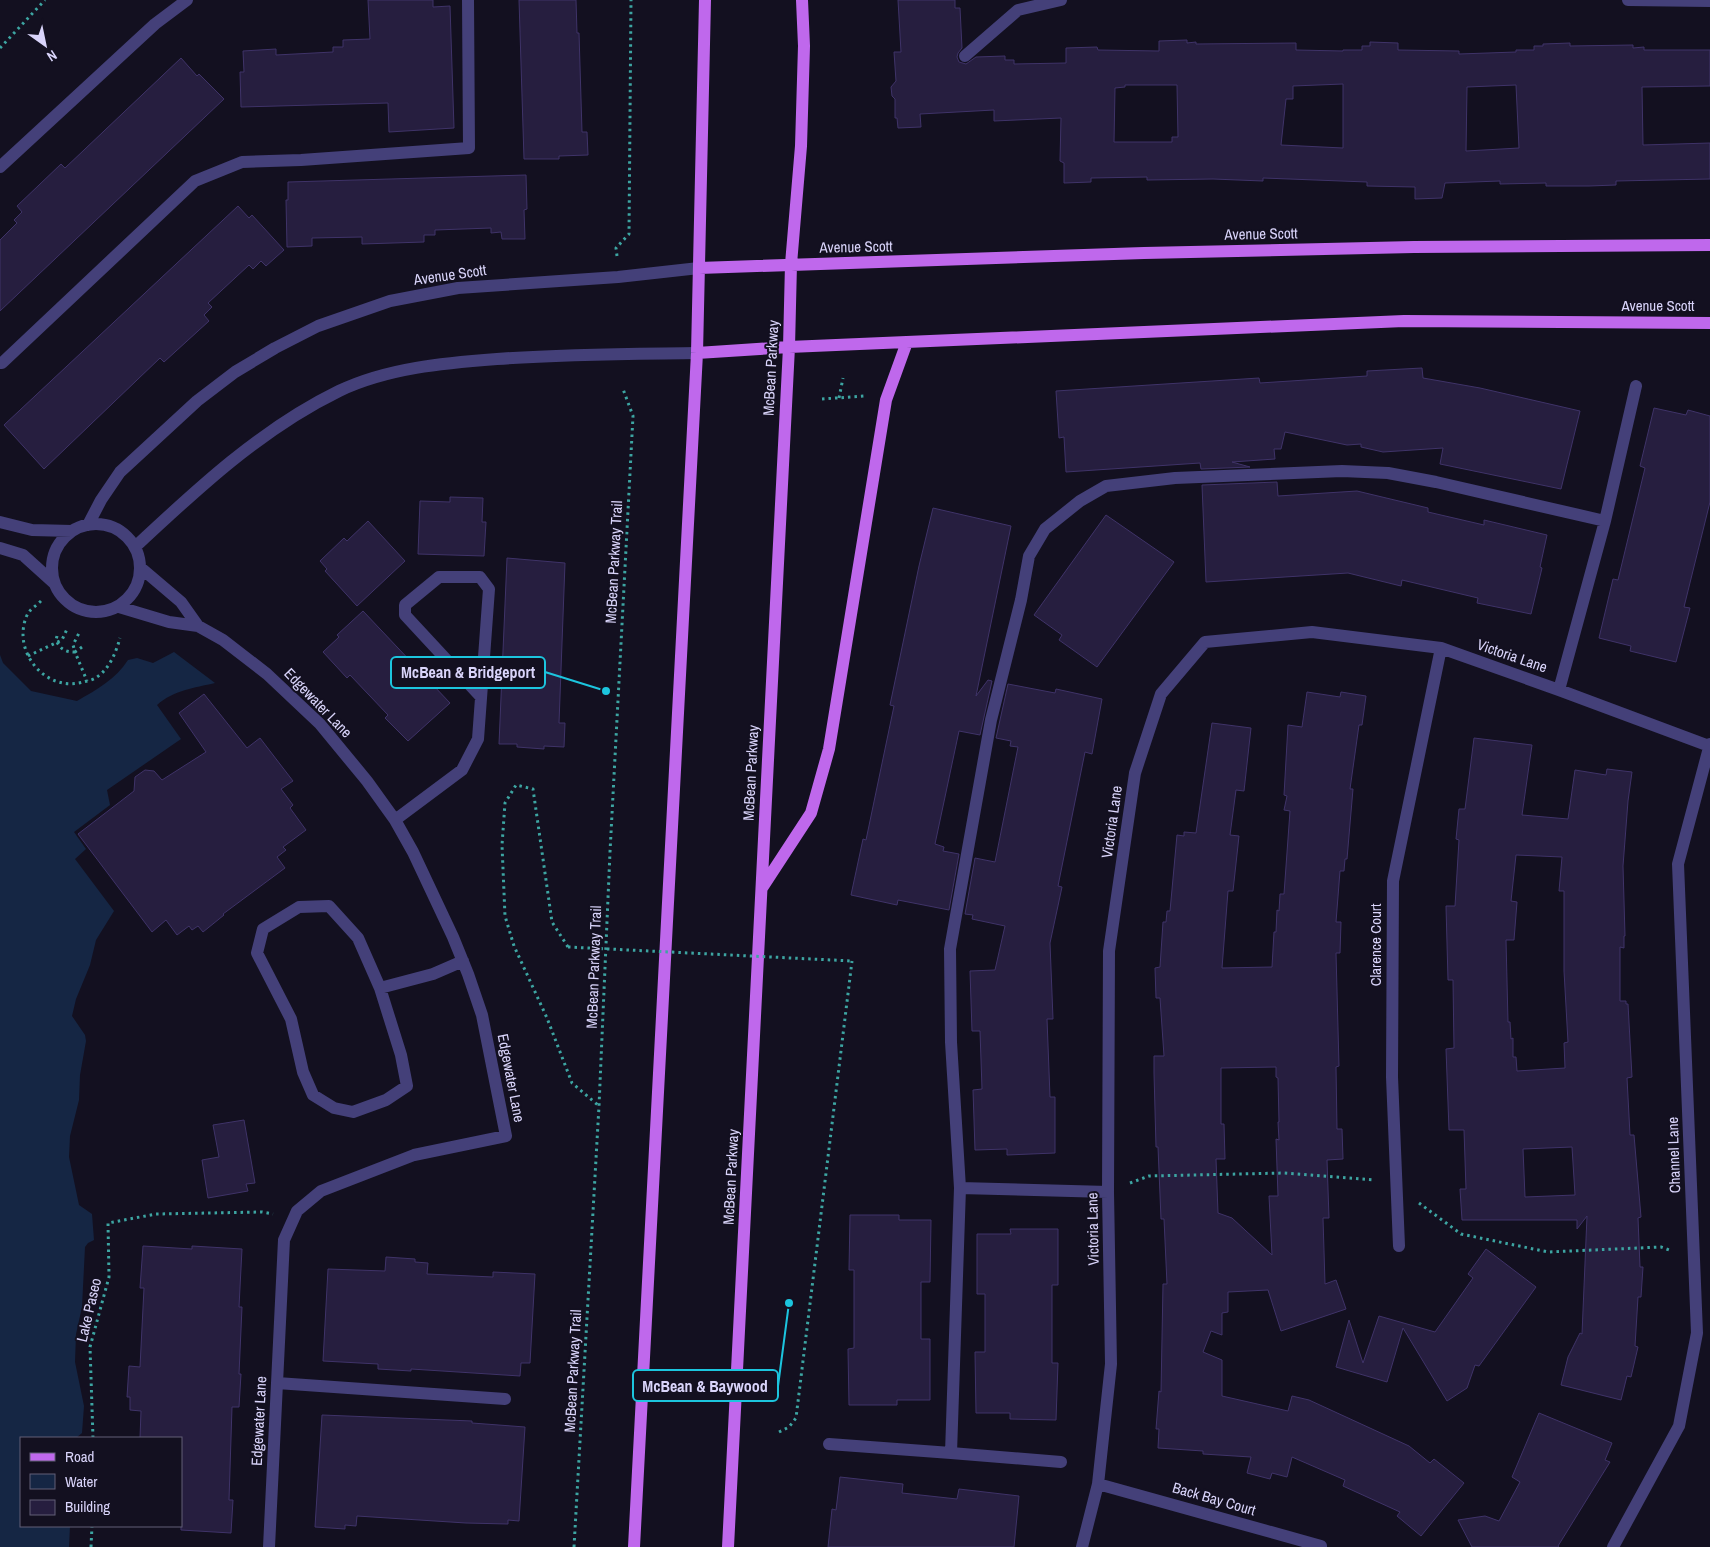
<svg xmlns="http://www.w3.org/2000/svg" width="1710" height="1547" viewBox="0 0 1710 1547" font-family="'Archivo Narrow',sans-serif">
<rect width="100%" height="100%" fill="#131020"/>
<path fill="#152644" d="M 174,652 L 215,683 C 194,688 174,690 157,705 L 181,739 L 107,790 L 110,805 L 74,832 L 86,849 L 75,859 L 114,911 L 96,940 L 90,965 L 76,999 L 72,1016 L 85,1035 L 86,1041 L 80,1075 L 79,1100 L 70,1136 L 69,1157 L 79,1205 L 92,1214 L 94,1240 L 88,1243 L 85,1247 L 82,1307 L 76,1334 L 75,1362 L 84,1406 L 82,1433 L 76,1438 L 21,1438 L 21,1526 L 70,1526 L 69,1547 L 0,1547 L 0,655 L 3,663 L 31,691 L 77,701 C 96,690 116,679 128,660 L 137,658 L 153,663 Z"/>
<path fill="#261e3f" stroke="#3f3368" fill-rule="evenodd" d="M 368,0 L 433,0 L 433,7 L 450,6 L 454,128 L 389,132 L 388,103 L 241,107 L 240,72 L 244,72 L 243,51 L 276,49 L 276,55 L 333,52 L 333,47 L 343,47 L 343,40 L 370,39 Z
M 519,0 L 576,0 L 577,33 L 579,33 L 582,132 L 587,132 L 588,155 L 559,156 L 559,159 L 524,159 Z
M 898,0 L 955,0 L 955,8 L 960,8 L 962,48 L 958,53 L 957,57 L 959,62 L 966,64 L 976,57 L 1005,56 L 1005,60 L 1014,60 L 1014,64 L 1066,63 L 1066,48 L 1097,47 L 1098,50 L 1159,51 L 1159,41 L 1187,40 L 1187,43 L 1196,42 L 1196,44 L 1296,43 L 1296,50 L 1343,51 L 1343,50 L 1362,50 L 1362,46 L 1370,46 L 1370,42 L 1398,43 L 1398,50 L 1459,51 L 1459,54 L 1516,52 L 1516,50 L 1534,50 L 1534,46 L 1543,46 L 1543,44 L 1570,43 L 1570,46 L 1633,45 L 1633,48 L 1644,47 L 1644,50 L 1710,50 L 1710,86 L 1642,87 L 1643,145 L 1710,143 L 1710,179 L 1616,181 L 1616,185 L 1589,186 L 1546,186 L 1546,183 L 1500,184 L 1500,181 L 1445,183 L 1442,198 L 1415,199 L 1415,187 L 1367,186 L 1367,182 L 1263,178 L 1263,181 L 1213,179 L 1147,180 L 1147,177 L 1091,178 L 1091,182 L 1064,183 L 1064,163 L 1060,161 L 1061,118 L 994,121 L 994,110 L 920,114 L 921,127 L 898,128 L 897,118 L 895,118 L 895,99 L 892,96 L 891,87 L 896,81 L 894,52 L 901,52 ZM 1343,84 L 1343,148 L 1281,145 L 1286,99 L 1293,99 L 1293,86 ZM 1125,85 L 1177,85 L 1178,137 L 1172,137 L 1172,142 L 1114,142 L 1115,88 L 1125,87 ZM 1516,85 L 1519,148 L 1466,151 L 1467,87 Z
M 181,58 L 197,76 L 199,74 L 224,99 L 0,311 L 0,240 L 17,223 L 14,220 L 22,212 L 17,206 L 61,164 L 65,168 Z
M 526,175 L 527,209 L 524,210 L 525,239 L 502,239 L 501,232 L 491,233 L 491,228 L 435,230 L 435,235 L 424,235 L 424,242 L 362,244 L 362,237 L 312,238 L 312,246 L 287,247 L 286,200 L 288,200 L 288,182 Z
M 238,206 L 249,218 L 252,215 L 284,250 L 266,266 L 261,261 L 253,269 L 249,265 L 208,303 L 212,307 L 204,315 L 209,321 L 164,362 L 160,358 L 44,469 L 4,425 Z
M 1422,368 L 1423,378 L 1480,388 L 1580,411 L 1561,489 L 1440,464 L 1443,448 L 1383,452 L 1361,447 L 1361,444 L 1347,445 L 1285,432 L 1281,449 L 1274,449 L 1275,459 L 1232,462 L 1250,467 L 1201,469 L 1200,463 L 1066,472 L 1064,437 L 1059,438 L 1056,391 L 1259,378 L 1260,383 L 1367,376 L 1367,371 Z
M 1654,408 L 1686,415 L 1688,410 L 1710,416 L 1710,502 L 1684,607 L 1690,608 L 1676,662 L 1630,651 L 1631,646 L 1599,638 L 1613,579 L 1618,580 L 1645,468 L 1640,466 Z
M 1277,482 L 1278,496 L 1357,491 L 1428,508 L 1428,512 L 1484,525 L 1484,520 L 1547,535 L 1540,567 L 1542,568 L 1531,614 L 1477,603 L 1478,598 L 1402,580 L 1401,586 L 1348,573 L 1206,582 L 1202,485 Z
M 450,497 L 483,498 L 482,522 L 486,522 L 484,556 L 418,554 L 420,501 L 450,502 Z
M 933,508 L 1011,526 L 976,696 L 988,680 L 992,681 L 980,735 L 959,731 L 935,844 L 944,847 L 943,851 L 959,854 L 949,910 L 898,900 L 897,905 L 851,895 L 863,839 L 866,840 L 894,706 L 890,705 L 919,566 Z
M 1106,515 L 1174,562 L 1097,667 L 1059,640 L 1062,635 L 1034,615 Z
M 368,521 L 405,561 L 357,606 L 325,571 L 327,569 L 320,561 L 344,538 L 347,541 Z
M 507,558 L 565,563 L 559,723 L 565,723 L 564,747 L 544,746 L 544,749 L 517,747 L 517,744 L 499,744 Z
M 363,611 L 450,703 L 408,741 L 385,718 L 388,715 L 350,675 L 347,678 L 323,652 L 339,637 L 337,635 Z
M 1008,684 L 1055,693 L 1056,689 L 1102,699 L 1092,754 L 1085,752 L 1058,886 L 1062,887 L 1050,943 L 1053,1019 L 1047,1019 L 1050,1097 L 1055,1097 L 1055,1153 L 1007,1155 L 1007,1149 L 975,1150 L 973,1090 L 982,1089 L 980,1031 L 972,1031 L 970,971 L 995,970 L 1005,926 L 972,919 L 973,915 L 965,914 L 975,858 L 995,862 L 1018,747 L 1010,746 L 1011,741 L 996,738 Z
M 1307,692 L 1340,697 L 1341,692 L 1366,696 L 1362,725 L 1359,725 L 1350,789 L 1353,789 L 1347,859 L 1345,859 L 1344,871 L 1340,871 L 1336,922 L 1341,922 L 1340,953 L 1336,953 L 1339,1066 L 1336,1067 L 1337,1129 L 1342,1129 L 1343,1159 L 1327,1160 L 1329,1218 L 1323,1218 L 1325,1284 L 1336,1280 L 1346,1309 L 1281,1331 L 1268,1290 L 1228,1292 L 1228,1312 L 1222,1313 L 1222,1335 L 1211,1331 L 1203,1352 L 1222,1360 L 1222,1396 L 1288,1411 L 1292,1396 L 1309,1400 L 1409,1446 L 1430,1463 L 1434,1459 L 1464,1483 L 1421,1536 L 1397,1516 L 1400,1512 L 1343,1486 L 1345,1480 L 1292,1457 L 1287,1477 L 1272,1473 L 1270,1479 L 1247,1473 L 1251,1457 L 1203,1454 L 1203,1451 L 1158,1448 L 1159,1429 L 1156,1429 L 1159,1391 L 1161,1392 L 1163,1284 L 1167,1284 L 1164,1219 L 1161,1219 L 1158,1147 L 1156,1147 L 1154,1073 L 1154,1056 L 1164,1056 L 1160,998 L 1156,998 L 1155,968 L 1160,967 L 1163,922 L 1166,922 L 1167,911 L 1170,911 L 1177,835 L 1184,836 L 1184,832 L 1196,833 L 1212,723 L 1251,728 L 1244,791 L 1236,790 L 1230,835 L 1239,836 L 1233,891 L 1228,891 L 1222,968 L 1272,967 L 1274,932 L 1276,932 L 1277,910 L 1279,911 L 1280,894 L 1284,894 L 1290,811 L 1284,810 L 1287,796 L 1284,795 L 1288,725 L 1302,727 ZM 1276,1067 L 1276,1077 L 1278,1078 L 1279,1122 L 1278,1122 L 1279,1140 L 1276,1139 L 1278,1196 L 1269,1196 L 1272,1255 L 1232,1218 L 1218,1213 L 1216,1159 L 1225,1159 L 1224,1124 L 1221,1124 L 1221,1068 Z
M 204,694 L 247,748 L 260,738 L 293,781 L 281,789 L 293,805 L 290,808 L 306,830 L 283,847 L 286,850 L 277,857 L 285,868 L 223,914 L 224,915 L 203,932 L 198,926 L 192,930 L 189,926 L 177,935 L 166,920 L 152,932 L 78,834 L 134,791 L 135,777 L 145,770 L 154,771 L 162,780 L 206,752 L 179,713 Z
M 1474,738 L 1532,745 L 1522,815 L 1568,819 L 1575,770 L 1606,775 L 1607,769 L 1632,772 L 1628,801 L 1623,866 L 1625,936 L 1624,936 L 1624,948 L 1620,947 L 1620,1001 L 1626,1001 L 1626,1004 L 1628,1004 L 1632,1077 L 1627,1078 L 1630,1135 L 1634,1135 L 1641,1217 L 1638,1218 L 1640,1267 L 1643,1267 L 1641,1297 L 1638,1297 L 1635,1346 L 1638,1347 L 1631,1377 L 1627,1376 L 1621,1400 L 1561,1385 L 1568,1357 L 1580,1333 L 1582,1334 L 1587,1216 L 1577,1229 L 1577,1220 L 1462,1220 L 1460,1189 L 1466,1189 L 1464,1130 L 1449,1130 L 1446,1049 L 1454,1048 L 1453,980 L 1448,980 L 1446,906 L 1455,906 L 1459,840 L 1456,839 L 1459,809 L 1465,809 ZM 1516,855 L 1562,857 L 1559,891 L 1564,891 L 1564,971 L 1568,1042 L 1564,1043 L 1565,1068 L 1517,1071 L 1516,1057 L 1513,1057 L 1513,1038 L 1511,1039 L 1510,1022 L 1508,1022 L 1506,940 L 1514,940 L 1517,902 L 1511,901 ZM 1572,1147 L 1575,1195 L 1525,1197 L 1523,1149 Z
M 244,1120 L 255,1183 L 246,1184 L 248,1191 L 208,1198 L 202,1160 L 219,1157 L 213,1125 Z
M 850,1215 L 899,1215 L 899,1220 L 931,1220 L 930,1282 L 921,1282 L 921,1339 L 930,1339 L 930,1400 L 897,1400 L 897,1405 L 849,1405 L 848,1349 L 854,1348 L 854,1270 L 849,1270 Z
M 1010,1229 L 1058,1229 L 1058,1285 L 1052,1285 L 1052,1363 L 1058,1363 L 1056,1420 L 1010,1419 L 1010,1413 L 976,1413 L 975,1352 L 985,1352 L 985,1294 L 977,1294 L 977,1234 L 1011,1234 Z
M 143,1246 L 192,1249 L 192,1246 L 242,1249 L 239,1307 L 242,1307 L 239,1374 L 241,1374 L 239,1407 L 232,1407 L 229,1500 L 233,1500 L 231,1533 L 181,1530 L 181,1438 L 140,1438 L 141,1411 L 130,1410 L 130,1397 L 127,1397 L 129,1366 L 140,1367 L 144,1288 L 140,1288 Z
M 1486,1249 L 1536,1287 L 1479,1366 L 1475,1365 L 1467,1388 L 1447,1401 L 1403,1328 L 1387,1382 L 1336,1367 L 1349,1320 L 1363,1363 L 1379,1316 L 1435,1332 L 1473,1278 L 1468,1274 Z
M 386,1257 L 415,1259 L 415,1262 L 428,1263 L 427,1274 L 493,1277 L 493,1272 L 535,1274 L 530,1363 L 521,1363 L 520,1376 L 411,1369 L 411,1371 L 378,1369 L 378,1364 L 323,1361 L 328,1269 L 385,1271 Z
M 1539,1413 L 1612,1443 L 1605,1460 L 1610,1462 L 1558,1546 L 1559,1547 L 1472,1547 L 1458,1520 L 1485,1516 L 1499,1521 L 1520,1482 L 1512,1477 Z
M 322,1415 L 472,1421 L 472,1423 L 525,1427 L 519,1521 L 508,1520 L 508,1524 L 466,1523 L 357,1516 L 356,1526 L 345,1525 L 345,1529 L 315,1527 Z
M 840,1477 L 903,1484 L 902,1493 L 957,1499 L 959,1489 L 1019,1496 L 1014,1547 L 828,1547 L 832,1509 L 836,1510 Z"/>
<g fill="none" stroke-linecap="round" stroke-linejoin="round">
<path stroke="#3da5a2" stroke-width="3" stroke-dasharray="2.5 4" stroke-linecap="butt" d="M 0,48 L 45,0
M 617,256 L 616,248 L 629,234 L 631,0
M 839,398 L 843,378
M 822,399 L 865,396
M 41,601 C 37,605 32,608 29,612 C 25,617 23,627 23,634 C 23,664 52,691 83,682 C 87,681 93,680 97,677 C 110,668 116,652 120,638
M 57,636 L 56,640 C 60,649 65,652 75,652 L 73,645 L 79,633
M 82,647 L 75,652 L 87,681
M 28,656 L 62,640 L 67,629
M 568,947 L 552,922 L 533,789 L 516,785 L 505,803 L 502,845 L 505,916 L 514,946 L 547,1018 L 572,1083 L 599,1106
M 1130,1183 L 1149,1176 L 1284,1173 L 1374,1180
M 1419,1203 L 1461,1234 L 1548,1252 L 1661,1247 L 1672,1251
M 779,1432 L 789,1427 L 796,1418 L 852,961
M 93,1438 L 90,1347 L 109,1277 L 108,1223 L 156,1214 L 262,1212 L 273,1214
M 91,1547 L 92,1526
M 574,1547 L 599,1106 L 610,852 L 633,416 L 623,389"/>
<path stroke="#444079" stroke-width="12" d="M 1628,0 L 1710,1
M 965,56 L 1018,10 L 1061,0
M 0,167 L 155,24 L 187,0
M 0,363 L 2,363 L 195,181 L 242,162 L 301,160 L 469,148 L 468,0
M 0,522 L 32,530 L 72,531
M52 568a44 44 0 1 1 88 0a44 44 0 1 1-88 0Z
M 88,525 L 101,500 L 120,472 L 197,401 L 235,372 L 275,348 L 318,326 L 390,301 L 458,288 L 618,277 L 699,268
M 135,547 C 197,489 261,429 339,391 C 387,368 444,363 497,359 C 564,354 630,354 697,353
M 0,548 L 23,555 L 54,583
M 141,568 L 181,602 L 198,626
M 119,607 L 169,622 L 198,626 L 223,640 L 267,674 L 320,724 L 367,781 L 395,820 L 413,852 L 453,937 L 468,974 L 482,1015 L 506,1136 L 414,1155 L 321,1191 L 297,1211 L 284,1240 L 269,1547
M 1559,690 L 1605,521
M 395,820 L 462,770 L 478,739 L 489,589 L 480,577 L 439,577 L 405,605 L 405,615 L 481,697
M 380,988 L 401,1055 L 407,1086 L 386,1100 L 353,1112 L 334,1108 L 313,1095 L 303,1072 L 291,1019 L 257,953 L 263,929 L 299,907 L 329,906 L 358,938 L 380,988 L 433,974 L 463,961
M 960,1188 L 951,1042 L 950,949 L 991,720 L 1021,600 L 1029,556 L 1045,529 L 1080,501 L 1106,486 L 1175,478 L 1342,471 L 1388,473 L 1436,482 L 1605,521 L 1636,386
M 1399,1246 L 1392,1077 L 1393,881 L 1441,648
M 277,1383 L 505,1399
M 829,1444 L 951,1453
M 1061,1462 L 951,1453 L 960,1188 L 1108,1192
M 1098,1484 L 1321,1546
M 1082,1547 L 1098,1484 L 1111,1364 L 1108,1192 L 1109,951 L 1135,773 L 1161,694 L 1205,642 L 1312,632 L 1441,648 L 1559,690 L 1709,746
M 1613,1547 L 1679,1426 L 1697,1333 L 1678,864 L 1710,744"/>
<path stroke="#bf68ec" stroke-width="12" d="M 699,268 L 1144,253 L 1414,247 L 1710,245
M 697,353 L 789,347 L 1404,321 L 1710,323
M 762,888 L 811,813 L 829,749 L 886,400 L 907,342
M 634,1547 L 697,353 L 705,0
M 728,1547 L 789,347 L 791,264 L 801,146 L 804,46 L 802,0"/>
<path stroke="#3da5a2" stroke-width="3" stroke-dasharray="2.5 4" stroke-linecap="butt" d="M 568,947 L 852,961"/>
</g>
<g text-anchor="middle" stroke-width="4" stroke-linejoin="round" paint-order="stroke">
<g font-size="15" fill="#d9d4fa" stroke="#131020">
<text transform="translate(1261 234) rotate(-1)" y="5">Avenue Scott</text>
<text transform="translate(856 247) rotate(-1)" y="5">Avenue Scott</text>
<text transform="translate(450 275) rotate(-8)" y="5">Avenue Scott</text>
<text x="1658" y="311">Avenue Scott</text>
<text transform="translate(771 368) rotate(-87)" y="5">McBean Parkway</text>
<text transform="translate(614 562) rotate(-87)" y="5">McBean Parkway Trail</text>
<text transform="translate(1512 656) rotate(19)" y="5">Victoria Lane</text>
<text transform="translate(318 703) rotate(46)" y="5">Edgewater Lane</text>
<text transform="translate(751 773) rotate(-87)" y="5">McBean Parkway</text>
<text transform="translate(1112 822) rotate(-82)" y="5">Victoria Lane</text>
<text transform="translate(1376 945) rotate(-90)" y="5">Clarence Court</text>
<text transform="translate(594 967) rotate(-88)" y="5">McBean Parkway Trail</text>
<text transform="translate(511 1078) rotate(79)" y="5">Edgewater Lane</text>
<text transform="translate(1674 1155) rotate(-92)" y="5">Channel Lane</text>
<text transform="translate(731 1177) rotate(-87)" y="5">McBean Parkway</text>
<text transform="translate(1093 1229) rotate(-91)" y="5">Victoria Lane</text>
<text transform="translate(89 1310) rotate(-77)" y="5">Lake Paseo</text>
<text transform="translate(573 1371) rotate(-87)" y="5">McBean Parkway Trail</text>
<text transform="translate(259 1421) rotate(-87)" y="5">Edgewater Lane</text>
<text transform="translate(1214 1499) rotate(16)" y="5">Back Bay Court</text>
</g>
</g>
<path fill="none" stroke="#1cc5de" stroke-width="2" d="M606 691L545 672M789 1303L778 1386"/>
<g fill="#1cc5de" stroke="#131020" stroke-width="2">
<circle cx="606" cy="691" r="5"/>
<circle cx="789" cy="1303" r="5"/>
</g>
<g fill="#131020" stroke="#1cc5de" stroke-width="2">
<rect x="391" y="657" width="154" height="31" rx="5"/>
<rect x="633" y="1370" width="145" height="31" rx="5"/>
</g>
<g font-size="16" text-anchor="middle" font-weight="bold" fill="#d9d4fa">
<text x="468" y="678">McBean &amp; Bridgeport</text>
<text x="705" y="1392">McBean &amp; Baywood</text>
</g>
<rect x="20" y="1437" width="162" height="90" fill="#131020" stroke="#625e77"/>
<rect x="30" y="1453" width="25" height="8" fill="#bf68ec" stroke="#625e77"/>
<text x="65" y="1462" font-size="15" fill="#d9d4fa">Road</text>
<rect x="30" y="1474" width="25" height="15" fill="#152644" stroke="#625e77"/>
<text x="65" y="1487" font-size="15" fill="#d9d4fa">Water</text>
<rect x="30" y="1500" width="25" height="15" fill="#261e3f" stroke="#625e77"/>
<text x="65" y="1512" font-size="15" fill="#d9d4fa">Building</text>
<g transform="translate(45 45) rotate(147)" stroke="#131020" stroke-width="4" paint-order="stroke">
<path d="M0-4L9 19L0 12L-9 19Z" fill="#d9d4fa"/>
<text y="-8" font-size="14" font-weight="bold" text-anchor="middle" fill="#d9d4fa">N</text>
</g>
</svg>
